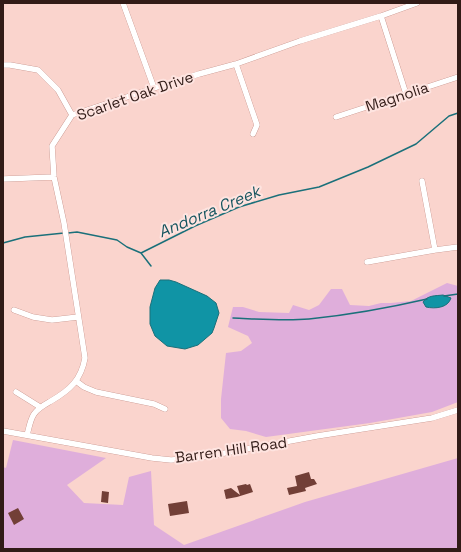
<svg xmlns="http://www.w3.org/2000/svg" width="461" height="552" viewBox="0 0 461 552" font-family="'Space Grotesk',sans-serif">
<rect width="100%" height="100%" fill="#fad4cd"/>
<path fill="#dfaedb" d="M 447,283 L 458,286 L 458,402 L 432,412 L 370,423 L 266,437 L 246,431 L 230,429 L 221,418 L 221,399 L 226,353 L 241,351 L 252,343 L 248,336 L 228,327 L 233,307 L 243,307 L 259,312 L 289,313 L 293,305 L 309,310 L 319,305 L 331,289 L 342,289 L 350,305 L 369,306 L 381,303 L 391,303 L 411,301 Z
M 13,440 L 106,458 L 67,485 L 84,503 L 123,505 L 129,477 L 151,471 L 154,525 L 184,545 L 305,502 L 458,458 L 458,549 L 3,549 L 3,467 L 6,468 Z"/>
<path fill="#1094a5" stroke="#1a707a" d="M 160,280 L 169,280 L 176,282 L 207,296 L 216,303 L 219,313 L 214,328 L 212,333 L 198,345 L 185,349 L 167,346 L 155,336 L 150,324 L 150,307 L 155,288 Z
M 443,295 L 451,298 C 448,308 435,309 426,307 L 423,302 C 428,295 435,296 443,295 Z"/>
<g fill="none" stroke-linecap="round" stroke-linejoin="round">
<path stroke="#1a707a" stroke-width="1.5" d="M 68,233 L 77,232 L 117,240 L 127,247 L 141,253 L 195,226 L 239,207 L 279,195 L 319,187 L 368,167 L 416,144 L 449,116 L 458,113
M 3,243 L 25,237 L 64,233
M 141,253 L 151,266
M 444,296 L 458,294
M 233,318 C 258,319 284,321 309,319 C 349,315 388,308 427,299"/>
</g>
<path fill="#723f37" d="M 309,472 L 311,479 L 314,479 L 317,484 L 305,488 L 306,491 L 289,495 L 287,488 L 297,486 L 295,476 Z
M 246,484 L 247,485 L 250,484 L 253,492 L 237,497 L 226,499 L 224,490 L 231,488 L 240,495 L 237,486 Z
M 102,491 L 109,492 L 108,503 L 101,502 Z
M 187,501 L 189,513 L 170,516 L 168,504 Z
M 18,508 L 24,519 L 14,525 L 8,513 Z"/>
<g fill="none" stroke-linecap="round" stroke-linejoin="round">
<defs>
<path id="minor" d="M 123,3 L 154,88
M 381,16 L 406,94
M 236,64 L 257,125 L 253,134
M 3,65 L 10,65 L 38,70 L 58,90 L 72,115
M 336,117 L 458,77
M 3,179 L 54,177
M 422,181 L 435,250
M 367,262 L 435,250 L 458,247
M 14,310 L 33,317 L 52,320 L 78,317
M 76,381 L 84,387 L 96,392 L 154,404 L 165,409
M 16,392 L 40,407
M 3,431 L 152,458 L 171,460 L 198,458 L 317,436 L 432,418 L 458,410
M 27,435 C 29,428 30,420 34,414 C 38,408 44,405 51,401 C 70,390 81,380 85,358 L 64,223 L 54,177 L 52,146 L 72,115 L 154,88 L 199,74 L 236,64 L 300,41 L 381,16 L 417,3"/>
</defs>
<use href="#minor" stroke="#bd837a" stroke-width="6"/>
<use href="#minor" stroke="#fff" stroke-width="5.5"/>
</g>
<g text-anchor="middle" stroke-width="4" stroke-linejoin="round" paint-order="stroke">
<g font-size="15" fill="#311b17" stroke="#fee4e0">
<text transform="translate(135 96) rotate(-19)" y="5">Scarlet Oak Drive</text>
<text transform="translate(397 97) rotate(-18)" y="5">Magnolia</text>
<text transform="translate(231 450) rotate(-8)" y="5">Barren Hill Road</text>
</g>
<g font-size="16" font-style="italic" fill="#15545e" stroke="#fee4e0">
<text transform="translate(209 211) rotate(-23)" y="6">Andorra Creek</text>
</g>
</g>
<rect width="461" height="552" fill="none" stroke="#311b17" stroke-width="8"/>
</svg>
